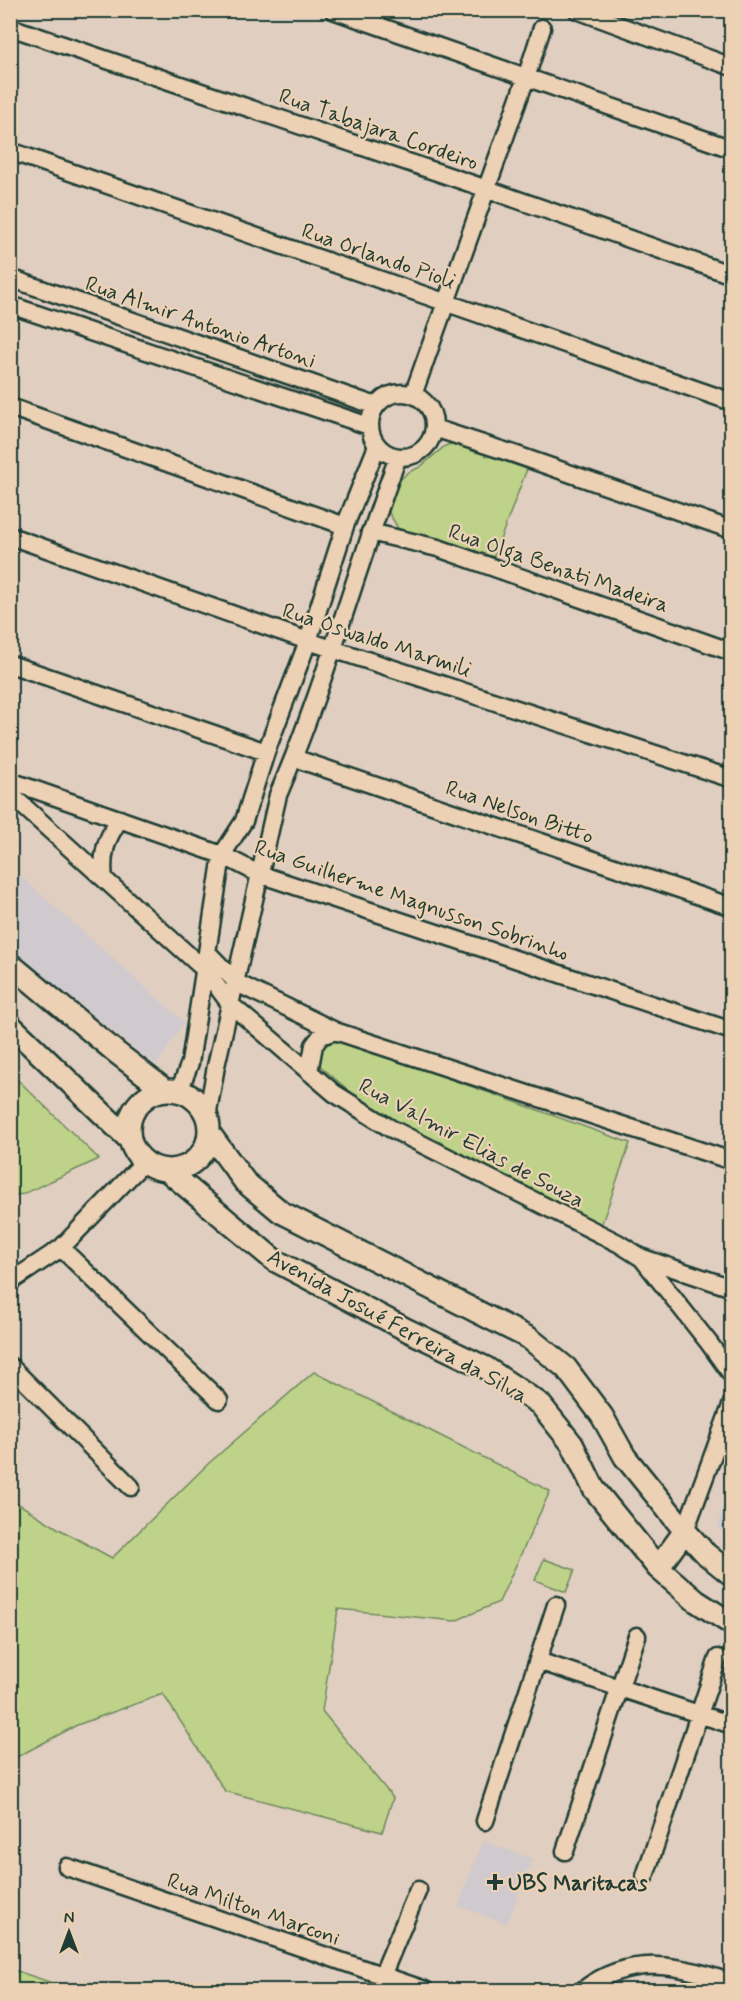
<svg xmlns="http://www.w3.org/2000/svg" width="742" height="2001" viewBox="0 0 742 2001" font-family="Mynerve,sans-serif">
<rect width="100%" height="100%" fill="#e0cec0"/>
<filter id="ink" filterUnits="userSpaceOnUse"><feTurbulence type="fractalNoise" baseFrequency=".0167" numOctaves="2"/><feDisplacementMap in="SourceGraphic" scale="12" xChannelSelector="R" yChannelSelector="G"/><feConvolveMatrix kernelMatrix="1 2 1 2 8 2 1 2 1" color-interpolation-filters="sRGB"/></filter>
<g filter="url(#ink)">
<path fill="#d0cace" d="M 10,867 L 184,1022 L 156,1066 L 11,949 Z
M 728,1481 L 731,1483 L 731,1541 L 718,1527 Z
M 483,1841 L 532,1859 L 507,1924 L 458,1906 Z"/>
<path fill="#bed389" stroke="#6e885e" stroke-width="1.5" d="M 453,443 L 527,469 L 492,561 L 399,530 L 389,513 L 391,501 L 400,480 L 407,473 L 420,467 L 445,446 Z
M 338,1039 L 630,1143 L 601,1226 L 382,1119 L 319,1065 C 312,1048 322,1041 338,1039 Z
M 10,1075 L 21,1083 L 99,1159 L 23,1194 L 11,1196 Z
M 314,1372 L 550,1491 L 499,1602 L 455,1621 L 338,1609 L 322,1711 L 393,1798 L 382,1832 L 225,1791 L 163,1694 L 77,1725 L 15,1758 L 11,1772 L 11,1499 L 59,1529 L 112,1558 L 209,1463 Z
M 544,1559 L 575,1570 L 566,1592 L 535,1580 Z
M 10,1969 L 11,1969 L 73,1990 L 11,1990 Z"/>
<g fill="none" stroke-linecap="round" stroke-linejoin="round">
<defs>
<path id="minor" d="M 333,10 L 732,149
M 577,10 L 732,67
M 10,27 L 487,189 L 732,275
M 10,151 L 732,402
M 10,278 L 376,406
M 10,305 L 369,426
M370 425a32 32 0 1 1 64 0a32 32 0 1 1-64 0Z
M 413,395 L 526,78 L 542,28
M 10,407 L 345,526
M 434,428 L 514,454 L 732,530
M 370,532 L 438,548 L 732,652
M 10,536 L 308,641 L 732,779
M 10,664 L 266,752
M 294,758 L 732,907
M 10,781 L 222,855 L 259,874 L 732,1031
M 10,794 L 205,970 L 230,1004 L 334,1093 L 390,1128 L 618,1243 L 640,1257 L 732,1288
M 104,879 C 101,855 106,838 120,819
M 208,953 L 237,983 L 335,1031 L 732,1161
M 309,1072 L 314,1045 L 321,1036 L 335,1031
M 179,1091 L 190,1063 L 222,855 L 244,821 L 266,752 L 308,641 L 345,526 L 377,446
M 207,1117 L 216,1066 L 278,795 C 325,686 356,569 398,457
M 61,1248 L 219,1400
M 641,1257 L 709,1343 L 732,1375
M 10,1282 L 61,1248 L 144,1162
M 10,1366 L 131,1487
M 685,1531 L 732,1403
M 538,1661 L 732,1725
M 485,1821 L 556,1605
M 565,1851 L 637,1636
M 67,1867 L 425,1990
M 645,1876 L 718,1658
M 382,1976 L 418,1890
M 583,1990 C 632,1953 679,1965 732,1983"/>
<path id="major" d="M 10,964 L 117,1053 L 165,1090
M 10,1025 L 129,1139
M129 1130a40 40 0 1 1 80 0a40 40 0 1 1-80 0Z
M 209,1133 L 245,1182 L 281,1212 L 529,1338 L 566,1368 L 602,1416 L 625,1457 L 685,1531 L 706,1554 L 732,1575
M 168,1171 L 274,1260 L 407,1330 L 486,1368 L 540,1404 L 572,1444 L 594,1489 L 658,1568 L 696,1601 L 732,1624
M 658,1568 L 685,1531"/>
</defs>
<use href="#minor" stroke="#1f3d34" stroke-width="21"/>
<use href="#major" stroke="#1f3d34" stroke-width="26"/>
<use href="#minor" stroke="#edd1b4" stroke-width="16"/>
<use href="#major" stroke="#edd1b4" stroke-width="21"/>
</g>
</g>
<path fill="#1f3d34" stroke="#edd1b4" stroke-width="2" d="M492 1873h6v6h6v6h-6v6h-6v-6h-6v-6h6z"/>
<g text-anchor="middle" stroke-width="4.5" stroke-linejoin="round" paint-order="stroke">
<g font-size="22" fill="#1f3d34" stroke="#edd1b4">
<text transform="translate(379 128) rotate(19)" y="8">Rua Tabajara Cordeiro</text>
<text transform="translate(379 255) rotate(19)" y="8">Rua Orlando Pioli</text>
<text transform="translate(201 321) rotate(19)" y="8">Rua Almir Antonio Artoni</text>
<text transform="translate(559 567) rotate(19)" y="8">Rua Olga Benati Madeira</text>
<text transform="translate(377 639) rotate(18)" y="8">Rua Oswaldo Marmili</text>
<text transform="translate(520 811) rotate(19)" y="8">Rua Nelson Bitto</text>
<text transform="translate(412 899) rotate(19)" y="8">Rua Guilherme Magnusson Sobrinho</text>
<text transform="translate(472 1142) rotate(28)" y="8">Rua Valmir Elias de Souza</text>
<text transform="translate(398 1325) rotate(29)" y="8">Avenida Josué Ferreira da Silva</text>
<text transform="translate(254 1908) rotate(19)" y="8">Rua Milton Marconi</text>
</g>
<g font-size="22" font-weight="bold" fill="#1f3d34" stroke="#edd1b4" text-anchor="start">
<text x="508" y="1890">UBS Maritacas</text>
</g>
</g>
<rect width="742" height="2001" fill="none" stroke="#edd1b4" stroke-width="36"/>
<rect x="18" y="18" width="706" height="1965" fill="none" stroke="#1f3d34" stroke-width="2" filter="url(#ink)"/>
<g transform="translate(69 1932)" stroke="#edd1b4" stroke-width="4.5" paint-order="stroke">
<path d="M0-4.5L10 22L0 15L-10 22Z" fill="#1f3d34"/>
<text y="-9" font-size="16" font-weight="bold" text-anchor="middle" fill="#1f3d34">N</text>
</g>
</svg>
